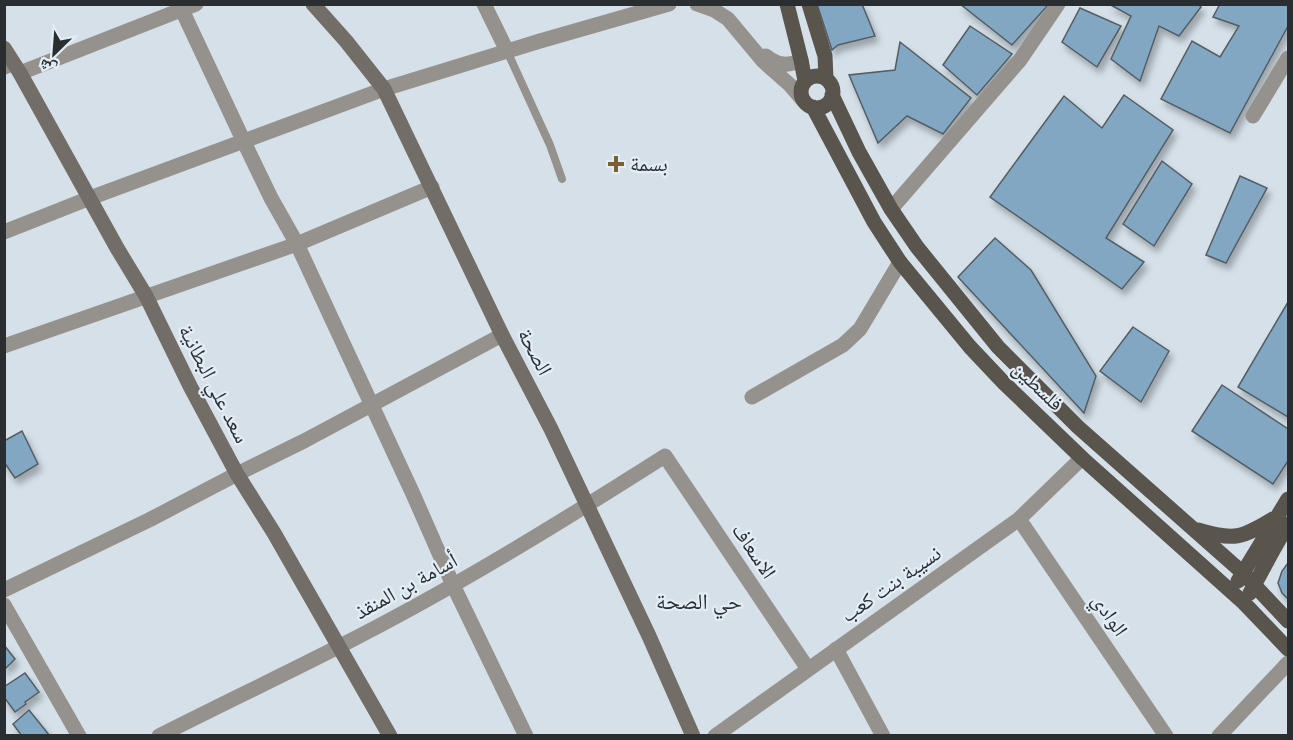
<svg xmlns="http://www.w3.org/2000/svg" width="1293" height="740" viewBox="0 0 1293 740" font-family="Karla,'Noto Naskh Arabic',sans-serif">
<defs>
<filter id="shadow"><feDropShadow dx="3.5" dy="6" stdDeviation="3" flood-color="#0004"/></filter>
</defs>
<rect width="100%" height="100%" fill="#d5e0e8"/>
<path fill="#81a7c3" stroke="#545d64" stroke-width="1.5" filter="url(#shadow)" d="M 817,4 L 862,4 L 875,36 L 838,45 L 832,50 Z
M 960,4 L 1049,4 L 1012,45 Z
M 1109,4 L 1198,4 L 1201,7 L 1179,36 L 1159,26 L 1140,81 L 1111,59 L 1131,16 Z
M 1220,4 L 1288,4 L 1288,26 L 1230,133 L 1161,99 L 1192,41 L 1220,57 L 1239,26 L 1213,17 Z
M 1080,8 L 1121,26 L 1097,67 L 1062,42 Z
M 970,26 L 1012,54 L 977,95 L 943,65 Z
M 900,42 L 971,98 L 943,134 L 907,116 L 878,143 L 849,75 L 895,70 Z
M 1124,95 L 1173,130 L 1106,238 L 1144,262 L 1122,289 L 990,197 L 1064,96 L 1102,128 Z
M 1162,161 L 1192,184 L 1154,246 L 1123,224 Z
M 1240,176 L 1267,188 L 1226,263 L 1206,255 Z
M 995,238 L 1031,270 L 1096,376 L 1084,413 L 958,277 Z
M 1288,302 L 1288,417 L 1238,387 Z
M 1133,327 L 1169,351 L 1141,402 L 1100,371 Z
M 1222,385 L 1288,429 L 1288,461 L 1273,484 L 1192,431 Z
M 22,431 L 38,464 L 15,478 L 4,462 L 4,441 Z
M 1288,563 L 1288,599 L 1282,593 L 1278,583 L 1282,571 Z
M 4,645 L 15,659 L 4,670 Z
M 25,673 L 39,692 L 25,702 L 26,704 L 15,712 L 4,697 L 4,687 Z
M 29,710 L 50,736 L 22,736 L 13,724 Z"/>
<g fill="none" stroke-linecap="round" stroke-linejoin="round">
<path stroke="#95928e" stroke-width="8" d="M 507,51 L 550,145 L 562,179
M 4,71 L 16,66"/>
<path stroke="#95928e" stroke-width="15" d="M 484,4 L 507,51
M 697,4 L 714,10 L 728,19 L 763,61 L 790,85 L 803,100
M 182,10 L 244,142 L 271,198 L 297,244 L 413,494 L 453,585 L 526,736
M 766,56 C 777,65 788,67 801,60
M 20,73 L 196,4
M 1253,116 L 1288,58
M 891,209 L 1020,60 L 1058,4
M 4,232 L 90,198 L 384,89 L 540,41 L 669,4
M 4,346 L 297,244 L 432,187
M 752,397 L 843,345 L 860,329 L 900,262
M 1019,519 L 1166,736
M 4,590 L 149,520 L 237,474 L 304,441 L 502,335
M 4,605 L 79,736
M 836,649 L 883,736
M 159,736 C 218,706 279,677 338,647 C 451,590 558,524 665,456 L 808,669
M 715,736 L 1019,519 L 1082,458
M 1219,736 L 1288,663"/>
<path stroke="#726e67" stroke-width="15" d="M 313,4 L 346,41 L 384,89 L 502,335 L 551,429 L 649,636 L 693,736
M 4,48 L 20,73 L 117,248 L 146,296 L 190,386 L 237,474 L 274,533 L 390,736"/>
<path stroke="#59544c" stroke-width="15" d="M 787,4 L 801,60 L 805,81
M 809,4 L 825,56 L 826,79
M801 92a16 16 0 1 1 32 0a16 16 0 1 1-32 0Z
M 832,95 L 859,152 L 891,209 L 917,247 L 998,347 L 1078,427 L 1243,573 L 1288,621
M 813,107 L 874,222 L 900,262 L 970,347 L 1004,383 L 1082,458 L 1244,603 L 1288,649
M 1198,530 C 1234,541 1242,538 1273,519
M 1238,581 L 1288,499
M 1250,593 L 1271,554 L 1288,524"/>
</g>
<path fill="#7c5e33" stroke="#e2edf6" stroke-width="2" d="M613 155h6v6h6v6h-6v6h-6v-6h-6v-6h6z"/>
<g text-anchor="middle" stroke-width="4.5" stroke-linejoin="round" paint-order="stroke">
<g font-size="21" fill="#2a2e31" stroke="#e2edf6" text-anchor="start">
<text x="630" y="171">بسمة</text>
</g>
<g font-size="21" fill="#2a2e31" stroke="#e2edf6">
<text transform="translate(535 352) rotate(62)" y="7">الصحة</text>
<text transform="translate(214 384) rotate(63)" y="7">سعد علي البطانية</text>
<text transform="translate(1038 386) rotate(44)" y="7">فلسطين</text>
<text transform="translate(754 551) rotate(56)" y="7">الاسعاف</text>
<text transform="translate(891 584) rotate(-35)" y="7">نسيبة بنت كعب</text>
<text transform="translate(406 586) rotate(-29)" y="7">أسامة بن المنقذ</text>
<text transform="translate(1110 615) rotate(56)" y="7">الوادي</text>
</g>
<g font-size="22" fill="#2a2e31" stroke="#e2edf6">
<text x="699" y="609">حي الصحة</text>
</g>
</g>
<rect width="1293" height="740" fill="none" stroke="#2a2e31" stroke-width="12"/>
<g transform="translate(54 54) rotate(205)" stroke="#e2edf6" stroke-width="4.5" paint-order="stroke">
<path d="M0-4.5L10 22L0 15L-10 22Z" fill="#2a2e31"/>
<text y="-9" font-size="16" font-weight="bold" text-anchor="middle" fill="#2a2e31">ش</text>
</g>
</svg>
